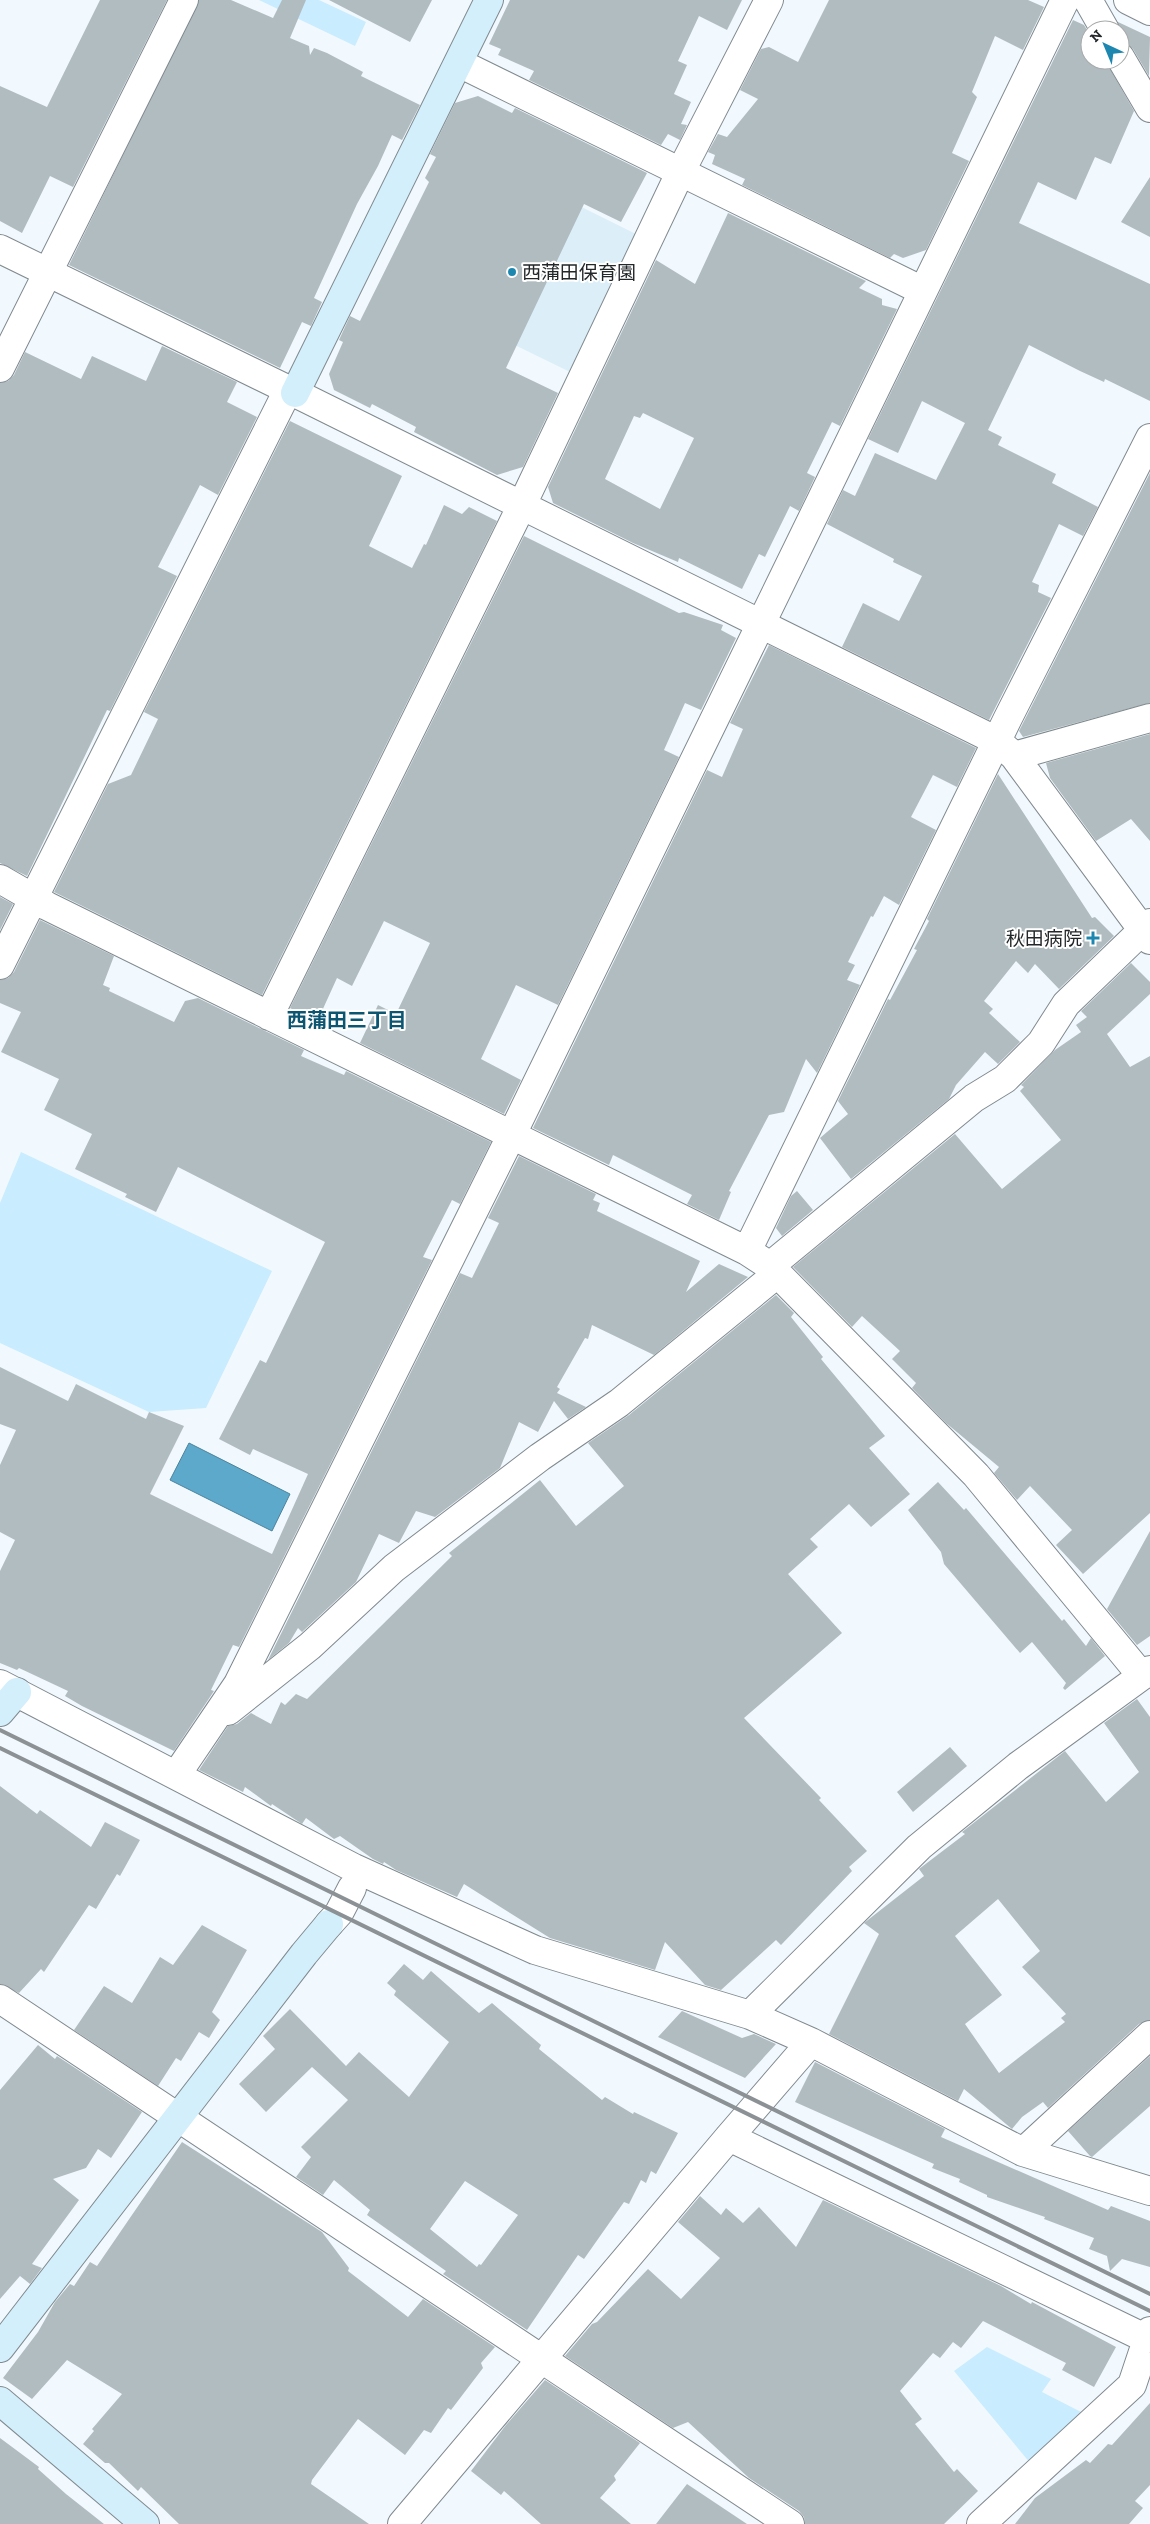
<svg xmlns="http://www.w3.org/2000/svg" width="1150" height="2524" viewBox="0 0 1150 2524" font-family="'Zilla Slab','Noto Sans JP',serif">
<rect width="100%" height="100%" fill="#f1f9fe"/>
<path fill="#dceff8" d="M 499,166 L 638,235 L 570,372 L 431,304 Z"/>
<path fill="#c9ecfe" d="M 259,0 L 319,0 L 366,22 L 355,46 Z
M 21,1152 L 272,1271 L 206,1408 L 149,1412 L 0,1343 L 0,1203 Z
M 987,2347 L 1051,2379 L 1042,2392 L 1085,2414 L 1031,2464 L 954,2371 Z"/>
<path fill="#5da9cc" stroke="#4c829b" d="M 189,1443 L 290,1494 L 272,1531 L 170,1480 Z"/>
<path fill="#b1bcc1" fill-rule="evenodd" d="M 100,0 L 167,0 L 73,187 L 50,176 L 22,233 L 0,221 L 0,86 L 47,107 Z
M 199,0 L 231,0 L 273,18 L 282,0 L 306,0 L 290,38 L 309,46 L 310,55 L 314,48 L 327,53 L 363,72 L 361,76 L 420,105 L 402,140 L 392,135 L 378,166 L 357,204 L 314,298 L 322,302 L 311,326 L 302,322 L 280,368 L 69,265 Z
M 329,0 L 432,0 L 410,42 Z
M 510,0 L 742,0 L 727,30 L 699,16 L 678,61 L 687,65 L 674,94 L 691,102 L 681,124 L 687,125 L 680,140 L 668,134 L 661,145 L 529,80 L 534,71 L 498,55 L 501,49 L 489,44 Z
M 829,0 L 1028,0 L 1044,7 L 1023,50 L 995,36 L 972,92 L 977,97 L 952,153 L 969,161 L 926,250 L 903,258 L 894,254 L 890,258 L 742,185 L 745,179 L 712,164 L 715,155 L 708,152 L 718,134 L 727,137 L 758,99 L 740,90 L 761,49 L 769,47 L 798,62 Z
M 1073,20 L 1084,25 L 1090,35 L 1090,60 L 1105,60 L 1134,111 L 1111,164 L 1095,157 L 1076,200 L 1038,182 L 1019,223 L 1150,284 L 1150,401 L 1105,379 L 1104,382 L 1080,371 L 1029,345 L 988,430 L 1002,437 L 998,445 L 1056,474 L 1052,483 L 1098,507 L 1083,536 L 1059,524 L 1032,582 L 1039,585 L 1038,592 L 1051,598 L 989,720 L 842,647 L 863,603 L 899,621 L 922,576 L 893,562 L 894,559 L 827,524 L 843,490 L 855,496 L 875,453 L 936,480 L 965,423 L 922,401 L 898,453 L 868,439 Z
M 1118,22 L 1150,37 L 1149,76 L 1133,49 L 1127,43 L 1120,41 Z
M 478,96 L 512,113 L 515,108 L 647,173 L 621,222 L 584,204 L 506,368 L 558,393 L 523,467 L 497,475 L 414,432 L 416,427 L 372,404 L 370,408 L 334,390 L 329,374 L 343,342 L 339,340 L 350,316 L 360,321 L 429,182 L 425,178 L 436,157 L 430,154 L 455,103 Z
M 1150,177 L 1150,237 L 1121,222 Z
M 728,213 L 866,281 L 859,288 L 882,299 L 882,305 L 897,309 L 840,426 L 832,422 L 807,473 L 815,477 L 799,511 L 790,506 L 765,557 L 759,554 L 742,589 L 679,558 L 678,562 L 633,543 L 553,503 L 548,487 L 656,260 L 695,284 ZM 643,413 L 694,438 L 660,509 L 605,479 L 634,416 L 640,418 Z
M 162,346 L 237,382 L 227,402 L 257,417 L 218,495 L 200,485 L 158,567 L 177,576 L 110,711 L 107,710 L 27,876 L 0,863 L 0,383 L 8,381 L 14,375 L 25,352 L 81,379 L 92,356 L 146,381 Z
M 290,421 L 402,476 L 369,546 L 412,568 L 424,544 L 426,545 L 444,505 L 462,514 L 469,507 L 497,521 L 262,995 L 54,892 L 108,784 L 131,775 L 158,719 L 144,712 Z
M 1150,473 L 1150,703 L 1023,737 L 1019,731 Z
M 524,536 L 679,613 L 684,612 L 723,625 L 721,630 L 736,638 L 701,710 L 685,703 L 664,750 L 679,757 L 558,1005 L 516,985 L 481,1059 L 521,1080 L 504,1114 L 360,1043 L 378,1005 L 396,1014 L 430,943 L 384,921 L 352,986 L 337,978 L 317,1022 L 290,1008 Z
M 769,645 L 976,748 L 957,787 L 933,775 L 911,817 L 936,830 L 899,905 L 884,896 L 873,917 L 871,916 L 848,962 L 855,965 L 847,980 L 860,985 L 817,1073 L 806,1059 L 784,1112 L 769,1115 L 729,1191 L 731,1192 L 719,1220 L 687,1204 L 692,1195 L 613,1155 L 609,1165 L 533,1128 L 707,770 L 722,777 L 743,729 L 730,723 Z
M 1150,734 L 1150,841 L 1131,819 L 1096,841 L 1050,778 L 1046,763 Z
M 998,774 L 1092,918 L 1095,917 L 1114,936 L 1059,989 L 1035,964 L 1028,973 L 1016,961 L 984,1001 L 993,1009 L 989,1013 L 1020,1042 L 998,1064 L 985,1052 L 956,1085 L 949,1099 L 851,1179 L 820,1138 L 848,1114 L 838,1101 L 888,999 L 890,1000 L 917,950 L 914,949 L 929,921 L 927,919 Z
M 0,897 L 13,904 L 0,930 Z
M 40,920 L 114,956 L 103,985 L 110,988 L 109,991 L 174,1022 L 185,1001 L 198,998 L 304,1050 L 301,1056 L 344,1075 L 346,1071 L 491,1142 L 460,1204 L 452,1200 L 423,1257 L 432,1260 L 239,1647 L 233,1645 L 211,1690 L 214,1691 L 174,1751 L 82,1706 L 65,1696 L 68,1691 L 19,1668 L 17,1670 L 0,1663 L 0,1571 L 15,1540 L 0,1532 L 0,1465 L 16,1430 L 0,1424 L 0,1367 L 68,1401 L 76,1384 L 146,1419 L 149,1412 L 184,1426 L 150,1494 L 272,1554 L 308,1474 L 253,1449 L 250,1455 L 219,1439 L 260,1360 L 266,1363 L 325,1242 L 178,1167 L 156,1212 L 125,1197 L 127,1194 L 75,1169 L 92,1134 L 44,1110 L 59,1079 L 1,1052 L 21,1012 L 0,1003 L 0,980 L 8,978 L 14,972 Z
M 1131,963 L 1150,982 L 1150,994 L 1107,1034 L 1130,1067 L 1150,1056 L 1150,1513 L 1083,1574 L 1056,1545 L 1072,1530 L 1030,1486 L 1017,1500 L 994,1473 L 999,1467 L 946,1423 L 912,1388 L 916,1383 L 892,1359 L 900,1351 L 862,1316 L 852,1327 L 793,1267 L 955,1134 L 1002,1189 L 1061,1140 L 1020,1091 L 1024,1087 L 1021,1085 L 1055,1050 L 1081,1032 L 1076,1025 L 1087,1017 L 1081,1011 Z
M 519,1156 L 596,1194 L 593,1200 L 600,1203 L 597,1211 L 700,1261 L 686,1292 L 719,1264 L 748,1277 L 654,1355 L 592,1325 L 588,1339 L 585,1338 L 557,1387 L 560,1389 L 557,1393 L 586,1407 L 568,1419 L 554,1401 L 538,1432 L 519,1422 L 500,1468 L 435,1517 L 416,1511 L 399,1543 L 379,1534 L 356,1582 L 302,1632 L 298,1628 L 289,1643 L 268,1660 L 460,1273 L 472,1278 L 499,1223 L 488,1218 Z
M 797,1191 L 813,1210 L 782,1236 L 776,1228 L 791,1196 Z
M 776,1295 L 794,1313 L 791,1317 L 823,1357 L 821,1359 L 885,1436 L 869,1448 L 910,1494 L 871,1527 L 849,1504 L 810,1539 L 818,1547 L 788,1574 L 842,1633 L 744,1718 L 821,1798 L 819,1800 L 867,1851 L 849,1867 L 852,1871 L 781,1945 L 776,1940 L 721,1990 L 705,1985 L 665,1942 L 655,1970 L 550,1938 L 464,1884 L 457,1897 L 396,1870 L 384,1862 L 383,1864 L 373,1859 L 340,1836 L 334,1839 L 306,1818 L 302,1824 L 272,1804 L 271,1806 L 245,1787 L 243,1792 L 199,1770 L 228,1726 L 237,1724 L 251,1713 L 271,1724 L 281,1702 L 285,1705 L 296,1694 L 307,1699 L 452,1556 L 449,1553 L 540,1480 L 576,1526 L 624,1486 L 588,1443 L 629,1415 Z
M 938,1482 L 964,1510 L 966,1508 L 1062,1621 L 1064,1619 L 1086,1646 L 1091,1638 L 1105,1656 L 1065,1690 L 1063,1688 L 1066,1683 L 1032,1642 L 1020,1653 L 944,1564 L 941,1552 L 908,1510 Z
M 1150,1531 L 1150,1636 L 1137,1645 L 1107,1609 Z
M 1137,1699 L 1150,1717 L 1150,2020 L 1139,2024 L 1048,2108 L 1043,2102 L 1022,2117 L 1012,2129 L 964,2089 L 958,2101 L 829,2034 L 879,1934 L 864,1923 L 924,1876 L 919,1869 L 965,1834 L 962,1832 L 1065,1751 L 1106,1802 L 1139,1772 L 1104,1723 ZM 998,1899 L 1040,1951 L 1022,1967 L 1066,2014 L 1061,2018 L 1065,2022 L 999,2073 L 965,2024 L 1002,1995 L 955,1936 Z
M 950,1747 L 967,1766 L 913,1812 L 897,1792 Z
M 0,1786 L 37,1814 L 40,1810 L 91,1847 L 105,1822 L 140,1840 L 120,1876 L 117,1874 L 96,1909 L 89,1905 L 44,1972 L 41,1969 L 19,1993 L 0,1984 Z
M 202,1925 L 247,1950 L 212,2012 L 220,2020 L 209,2038 L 199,2032 L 181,2061 L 176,2058 L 158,2086 L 74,2030 L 104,1986 L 132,2003 L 160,1957 L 173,1965 Z
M 404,1964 L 423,1980 L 431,1971 L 479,2013 L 492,2003 L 541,2045 L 539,2049 L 602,2100 L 605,2097 L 633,2114 L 634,2112 L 678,2133 L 656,2174 L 651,2171 L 646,2183 L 641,2180 L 629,2204 L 624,2202 L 584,2259 L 578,2255 L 527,2330 L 443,2274 L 446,2271 L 367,2215 L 370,2210 L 334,2180 L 323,2195 L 296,2177 L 311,2157 L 301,2147 L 348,2100 L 312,2067 L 266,2112 L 239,2084 L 275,2049 L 263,2036 L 290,2009 L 346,2066 L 359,2052 L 409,2097 L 449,2042 L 394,1995 L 396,1991 L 387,1983 ZM 465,2181 L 518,2215 L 481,2265 L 479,2264 L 477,2267 L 430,2229 Z
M 682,2011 L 742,2038 L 754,2034 L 776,2044 L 745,2078 L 658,2037 Z
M 38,2045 L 55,2059 L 57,2056 L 142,2112 L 111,2158 L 98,2149 L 86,2168 L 53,2179 L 79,2200 L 32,2264 L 42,2268 L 30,2284 L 20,2276 L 0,2299 L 0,2090 Z
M 1150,2056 L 1150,2106 L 1092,2157 L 1090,2156 L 1068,2131 Z
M 815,2062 L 945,2129 L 941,2137 L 1108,2210 L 1111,2206 L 1150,2221 L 1150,2267 L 1122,2259 L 1110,2271 L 1107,2256 L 1089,2249 L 1094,2238 L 1044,2219 L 1045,2217 L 987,2197 L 987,2195 L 959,2182 L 960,2179 L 932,2168 L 934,2164 L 795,2102 Z
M 182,2142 L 322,2232 L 349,2268 L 348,2271 L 408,2317 L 423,2299 L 495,2347 L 481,2363 L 483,2368 L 451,2410 L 448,2408 L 431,2433 L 424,2430 L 405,2455 L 358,2419 L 312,2480 L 311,2484 L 369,2524 L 179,2524 L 141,2487 L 138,2491 L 109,2463 L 105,2463 L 83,2444 L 94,2431 L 92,2429 L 122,2394 L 67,2360 L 32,2399 L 3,2378 L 38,2332 L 55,2302 L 70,2284 L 74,2286 L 90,2262 L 97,2266 Z
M 700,2196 L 721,2215 L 726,2208 L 743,2223 L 759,2207 L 796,2247 L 823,2200 L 1001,2286 L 1031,2304 L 1032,2302 L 1116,2347 L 1094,2387 L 1062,2370 L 1066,2363 L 983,2321 L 961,2348 L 953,2342 L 940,2358 L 933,2353 L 900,2391 L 922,2419 L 915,2424 L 954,2472 L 957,2469 L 978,2491 L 944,2524 L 805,2524 L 804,2517 L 799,2511 L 749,2478 L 688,2422 L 673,2428 L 565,2356 L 592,2324 L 597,2322 L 648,2269 L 681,2299 L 720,2258 L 678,2222 Z
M 545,2380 L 640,2443 L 614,2476 L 616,2480 L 600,2498 L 631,2524 L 541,2524 L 504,2491 L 501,2495 L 471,2471 L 506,2425 Z
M 1150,2403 L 1150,2485 L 1135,2501 L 1143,2508 L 1129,2524 L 1015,2524 L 1035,2498 L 1086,2460 L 1090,2463 L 1108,2444 L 1112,2445 Z
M 0,2438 L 39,2467 L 38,2469 L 66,2494 L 104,2524 L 0,2524 Z
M 687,2484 L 747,2524 L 656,2524 Z"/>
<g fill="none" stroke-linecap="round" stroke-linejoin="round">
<defs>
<path id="street" d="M 1088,0 L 1105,30
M 1128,0 L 1150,11
M 1120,57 L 1150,108
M 459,63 L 923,291
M 0,249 L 295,393 L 997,741 L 1014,756 L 1150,940
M 0,368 L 184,0
M 1014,756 L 1150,718
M 0,879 L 47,906 L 747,1251 L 770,1266 L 976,1475 L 1142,1676
M 0,965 L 288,390
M 269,1016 L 522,505 L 680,173 L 769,0
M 747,1251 L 1008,718 L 1150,438
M 770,1266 L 974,1098 L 1005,1079 L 1041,1043 L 1066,1004 L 1150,923
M 0,1684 L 354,1868 L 535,1950 L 750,2015 L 811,2042 L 729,2137 L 402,2524
M 228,1711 L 310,1646 L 394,1568 L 540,1457 L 619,1403 L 777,1274
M 177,1774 L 238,1684 L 518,1122 L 1065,0
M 329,1924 L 339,1913 L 352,1888
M 0,1999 L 790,2524
M 750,2015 L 919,1847 L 1018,1766 L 1150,1670
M 811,2042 L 1023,2152 L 1150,2191
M 729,2137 L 1147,2339
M 1023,2152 L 1150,2035
M 981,2524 L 1132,2385 L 1150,2331"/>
<path id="secondary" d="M 295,393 L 489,0
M 0,1712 L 17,1692
M 0,2348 L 304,1954 L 329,1924
M 0,2401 L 145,2524"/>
</defs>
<use href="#street" stroke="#808a8f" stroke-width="30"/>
<use href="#secondary" stroke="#808a8f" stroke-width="30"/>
<use href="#street" stroke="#fff" stroke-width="28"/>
<use href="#secondary" stroke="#d3effc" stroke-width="28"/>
<path stroke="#8b9195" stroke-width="4" d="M 0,1730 L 1150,2294
M 0,1748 L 1150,2311"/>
</g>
<g fill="#1e87af" stroke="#fff" stroke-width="2">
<circle cx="512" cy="272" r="5"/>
<path d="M1090.5 930.5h5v5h5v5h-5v5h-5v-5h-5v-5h5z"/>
</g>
<g text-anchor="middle" stroke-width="4" stroke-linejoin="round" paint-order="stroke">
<g font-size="19" fill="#232729" stroke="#fff" text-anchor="start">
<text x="522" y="279">西蒲田保育園</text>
<text x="1082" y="945" text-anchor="end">秋田病院</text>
</g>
<g font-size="20" font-weight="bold" fill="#0d5672" stroke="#fff">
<text x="347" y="1027">西蒲田三丁目</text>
</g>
</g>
<g transform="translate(1105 45) rotate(316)"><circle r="24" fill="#ffffff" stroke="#a7a9a9"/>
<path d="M0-4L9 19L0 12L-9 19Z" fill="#1e87af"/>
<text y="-8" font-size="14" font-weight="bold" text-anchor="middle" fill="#232729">N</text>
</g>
</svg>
